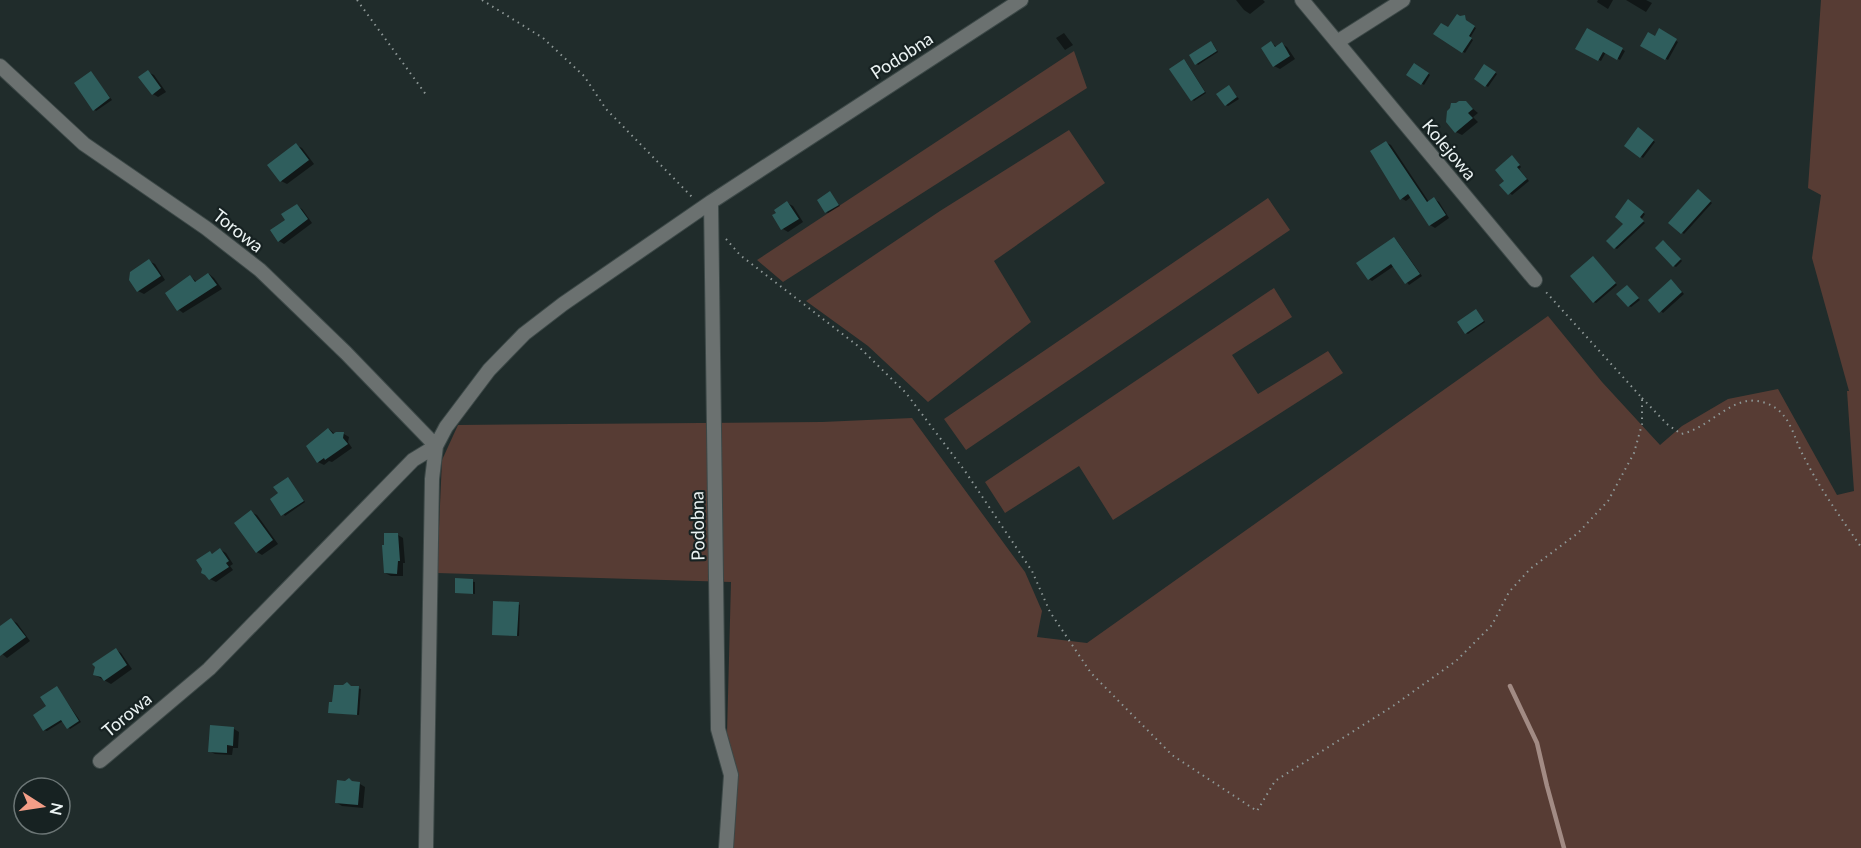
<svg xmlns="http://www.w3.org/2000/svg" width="1861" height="848" viewBox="0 0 1861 848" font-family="Lato,sans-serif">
<rect width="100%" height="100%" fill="#202c2b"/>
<path fill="#573c34" d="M 1821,0 L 1861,0 L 1861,848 L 724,848 L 731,582 L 437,573 L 442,460 L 458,425 L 822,422 L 912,418 L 1025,572 L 1042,611 L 1037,637 L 1087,643 L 1548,316 L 1602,382 L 1660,445 L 1682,426 L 1728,399 L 1778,389 L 1837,495 L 1854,491 L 1847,391 L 1849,391 L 1812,258 L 1821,195 L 1808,188 Z
M 1074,51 L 1087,88 L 783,282 L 757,260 Z
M 1069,130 L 1105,183 L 994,261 L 1031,322 L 928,402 L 868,346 L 806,301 L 940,211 Z
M 1268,198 L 1290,230 L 966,450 L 944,419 Z
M 1274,288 L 1292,317 L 1232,355 L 1258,394 L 1328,351 L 1343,373 L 1113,520 L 1079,466 L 1005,513 L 985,482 Z"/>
<path fill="#0007" d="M 1236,0 L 1263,0 L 1265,2 L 1250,14 L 1244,10 Z
M 1598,0 L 1613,0 L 1608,9 L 1597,2 Z
M 1626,0 L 1646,0 L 1652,3 L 1646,12 Z
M 1465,16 L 1467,23 L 1476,28 L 1470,38 L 1473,40 L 1465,53 L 1435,34 L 1448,29 Z
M 1587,30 L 1625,51 L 1620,60 L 1606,52 L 1601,61 L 1577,48 Z
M 1659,30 L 1678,42 L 1668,60 L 1642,46 L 1655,38 Z
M 1064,33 L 1073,45 L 1065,50 L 1056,38 Z
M 1271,43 L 1277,47 L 1282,44 L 1287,47 L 1295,59 L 1280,69 L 1274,66 Z
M 1213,44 L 1218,52 L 1198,65 L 1196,63 Z
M 1186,62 L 1206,93 L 1194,101 L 1192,99 Z
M 1414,65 L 1430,75 L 1424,85 L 1408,74 Z
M 1485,66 L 1497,74 L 1488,87 L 1476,79 Z
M 148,72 L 154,75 L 166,92 L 158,97 L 153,94 Z
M 91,73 L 112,100 L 96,111 L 94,109 Z
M 1229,87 L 1239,99 L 1228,106 L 1226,105 Z
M 1466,103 L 1478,113 L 1473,117 L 1478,122 L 1462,135 L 1456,132 L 1448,121 Z
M 1638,129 L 1655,142 L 1643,158 L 1626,145 Z
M 1387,143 L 1391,145 L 1429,202 L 1434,199 L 1439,202 L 1449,218 L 1435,228 L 1430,225 L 1411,197 L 1406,201 L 1401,198 Z
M 296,145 L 302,148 L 314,164 L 287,184 L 281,181 Z
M 1514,158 L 1521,167 L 1519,169 L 1529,181 L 1512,195 L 1502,185 L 1506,181 Z
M 1700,192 L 1712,203 L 1684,234 L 1670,223 Z
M 830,193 L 840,206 L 828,213 L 826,212 Z
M 787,203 L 793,206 L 803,222 L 788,232 L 783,229 Z
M 1630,203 L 1645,214 L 1641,220 L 1645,223 L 1617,249 L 1615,248 L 1626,224 Z
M 297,206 L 302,209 L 312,223 L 284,244 L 279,241 L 287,220 Z
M 1394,239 L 1397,241 L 1422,276 L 1409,285 L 1394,266 L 1372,281 L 1369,279 Z
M 1666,243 L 1682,261 L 1676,267 L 1674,266 Z
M 1595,259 L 1617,285 L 1596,303 L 1594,302 Z
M 149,261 L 155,264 L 165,280 L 144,294 L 138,291 Z
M 209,274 L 214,278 L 222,289 L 183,313 L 178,309 L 191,277 L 197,282 Z
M 1673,282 L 1684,294 L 1663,313 L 1650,300 Z
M 1629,288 L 1640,300 L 1631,307 L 1629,306 Z
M 1476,311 L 1485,322 L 1468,334 L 1466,333 Z
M 329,429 L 335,434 L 344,434 L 349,437 L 348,442 L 352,448 L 332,462 L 329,461 L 324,465 L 318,462 Z
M 288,479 L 305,502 L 285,516 L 272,499 L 280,494 Z
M 251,512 L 257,515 L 278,544 L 262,555 L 257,552 Z
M 398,535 L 403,538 L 405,563 L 403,563 L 403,576 L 391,576 L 385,573 Z
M 221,550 L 226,553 L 233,564 L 230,566 L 233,570 L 216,582 L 210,579 L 210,552 L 213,555 Z
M 457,580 L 475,582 L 475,594 L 456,592 Z
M 518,604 L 520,605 L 519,636 L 494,634 Z
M 11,620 L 17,623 L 30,641 L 7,658 L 0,652 L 0,628 Z
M 116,650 L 121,653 L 132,669 L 111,684 L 95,675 Z
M 352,687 L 361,689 L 359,715 L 330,712 L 334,703 Z
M 57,688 L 81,722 L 70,729 L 63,721 L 47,731 L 44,730 L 48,706 Z
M 211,727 L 234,729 L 239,732 L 238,748 L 233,748 L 232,755 L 215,754 L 209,751 Z
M 360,784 L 365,787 L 363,808 L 342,806 L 337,803 Z"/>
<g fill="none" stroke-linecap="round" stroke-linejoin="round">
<path stroke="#a28b84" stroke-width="4.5" d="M 1510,686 L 1537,743 L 1547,786 L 1564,848"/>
</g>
<path fill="#2f5e5d" d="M 1457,14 L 1460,16 L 1465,15 L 1466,20 L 1475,26 L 1469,36 L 1472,38 L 1462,53 L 1433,34 L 1441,23 L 1448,27 Z
M 1587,28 L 1623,48 L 1617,60 L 1603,52 L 1598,61 L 1575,49 Z
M 1659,28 L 1677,39 L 1665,60 L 1640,46 L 1648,32 L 1655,36 Z
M 1211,41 L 1217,51 L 1195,65 L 1189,55 Z
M 1271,41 L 1275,47 L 1282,42 L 1290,56 L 1273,67 L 1261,48 Z
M 1184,59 L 1205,92 L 1191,101 L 1169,69 Z
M 1414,63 L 1429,73 L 1421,85 L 1406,75 Z
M 1484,64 L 1496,72 L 1485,87 L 1474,79 Z
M 148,70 L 161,88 L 152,95 L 138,77 Z
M 91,71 L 110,98 L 93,111 L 74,83 Z
M 1229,85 L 1237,97 L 1225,106 L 1216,94 Z
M 1459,101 L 1466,101 L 1473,109 L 1468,113 L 1473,118 L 1455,133 L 1446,122 L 1447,111 L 1450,108 L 1451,103 L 1456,103 Z
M 1638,127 L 1654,140 L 1640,158 L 1624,146 Z
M 1386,141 L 1427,202 L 1434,197 L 1446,215 L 1429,226 L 1408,194 L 1400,200 L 1370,151 Z
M 296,143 L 309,160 L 280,182 L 267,165 Z
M 1512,155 L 1520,165 L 1517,167 L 1527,179 L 1508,195 L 1499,185 L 1504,181 L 1495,170 Z
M 1698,189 L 1711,201 L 1681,234 L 1668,223 Z
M 830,191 L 839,205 L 825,213 L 817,200 Z
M 1628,199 L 1644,212 L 1640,217 L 1644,221 L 1614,249 L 1606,241 L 1623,224 L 1615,217 Z
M 787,201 L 799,219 L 781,230 L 772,215 L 776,213 L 774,210 Z
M 297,204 L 308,219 L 278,242 L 270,230 L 285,220 L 281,214 Z
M 1394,237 L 1420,274 L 1405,284 L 1391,264 L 1368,280 L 1356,263 Z
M 1663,240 L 1681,259 L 1673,267 L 1655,248 Z
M 1593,256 L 1616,283 L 1593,303 L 1570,276 Z
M 149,259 L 161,276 L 137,292 L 129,280 L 130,272 Z
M 208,273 L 217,285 L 177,311 L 165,293 L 190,275 L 195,282 Z
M 1671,279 L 1682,292 L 1659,313 L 1648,300 Z
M 1627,285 L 1639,298 L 1628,307 L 1616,294 Z
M 1476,309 L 1484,321 L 1465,334 L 1457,322 Z
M 328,428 L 333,434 L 336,432 L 344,432 L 343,438 L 348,444 L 325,460 L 324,458 L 317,463 L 306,446 Z
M 288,477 L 304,501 L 281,516 L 270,499 L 278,493 L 273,487 Z
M 251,510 L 273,540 L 256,553 L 234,523 Z
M 384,533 L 398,533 L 400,561 L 398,561 L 397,574 L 384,573 L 382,545 L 384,545 Z
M 220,548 L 229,561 L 226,563 L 229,567 L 209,580 L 205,575 L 201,573 L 202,569 L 196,560 L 210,551 L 212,554 Z
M 455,578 L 473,579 L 473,594 L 455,593 Z
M 493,601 L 519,602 L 517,636 L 492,635 Z
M 11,618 L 26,637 L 0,656 L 0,626 Z
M 116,648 L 127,665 L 104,681 L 101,677 L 93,675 L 95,667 L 92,664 Z
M 347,682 L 351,686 L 359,686 L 357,715 L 328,713 L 329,702 L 332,702 L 334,685 L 343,685 Z
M 57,686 L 79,721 L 67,729 L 61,720 L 43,731 L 33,715 L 46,706 L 40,697 Z
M 210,725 L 234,727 L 233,746 L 227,745 L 227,753 L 208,752 Z
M 349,778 L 352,781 L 360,782 L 358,805 L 335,803 L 337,780 L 345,781 Z"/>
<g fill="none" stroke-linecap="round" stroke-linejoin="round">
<defs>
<path id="street" d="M 1302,0 L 1535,280
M 1337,42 L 1403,0
M 0,66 L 84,144 L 206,228 L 260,270 L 346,353 L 436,446
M 711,202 L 718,729 L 731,775 L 726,848
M 100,761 L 209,669 L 413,460 L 436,446
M 426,848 L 432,479 L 436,446 L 446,427 L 489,370 L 524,334 L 563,304 L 711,202 L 1021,0"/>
</defs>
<use href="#street" stroke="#3c4847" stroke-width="16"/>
<path stroke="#8e9897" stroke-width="2" stroke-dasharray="1.5 4.5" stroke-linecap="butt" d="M 357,0 L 427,96
M 482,0 L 543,38 L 584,76 L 606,109 L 693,198
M 726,239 L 740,255 L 858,346 L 906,393 L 965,471 L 1032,571 L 1050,612 L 1091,673 L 1172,755 L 1257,811 L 1275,781 L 1393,706 L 1456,661 L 1492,625 L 1509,592 L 1530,569 L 1578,533 L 1608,501 L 1634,453 L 1642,424 L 1642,398 L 1545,291
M 1642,398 L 1667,424 L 1681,434 C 1706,429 1722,406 1747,401 C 1760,399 1776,405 1784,416 C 1793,427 1797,445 1804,457 C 1820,489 1841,518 1861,547"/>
<use href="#street" stroke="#6b7170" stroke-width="14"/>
</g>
<g text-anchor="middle" stroke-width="4.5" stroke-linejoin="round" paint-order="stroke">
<g font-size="18" fill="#ebf3f3" stroke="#172222">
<text transform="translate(902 56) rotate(-33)" y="6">Podobna</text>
<text transform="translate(1449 150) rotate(50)" y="6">Kolejowa</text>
<text transform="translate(238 231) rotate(38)" y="6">Torowa</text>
<text transform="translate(698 526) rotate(-91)" y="6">Podobna</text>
<text transform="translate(127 715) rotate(-40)" y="6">Torowa</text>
</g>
</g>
<g transform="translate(42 806) rotate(102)"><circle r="28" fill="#172222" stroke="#6c7676" stroke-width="1.5"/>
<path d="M0-4.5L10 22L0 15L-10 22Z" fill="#f49e87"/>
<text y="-9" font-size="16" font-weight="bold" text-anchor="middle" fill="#ebf3f3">N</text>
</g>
</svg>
